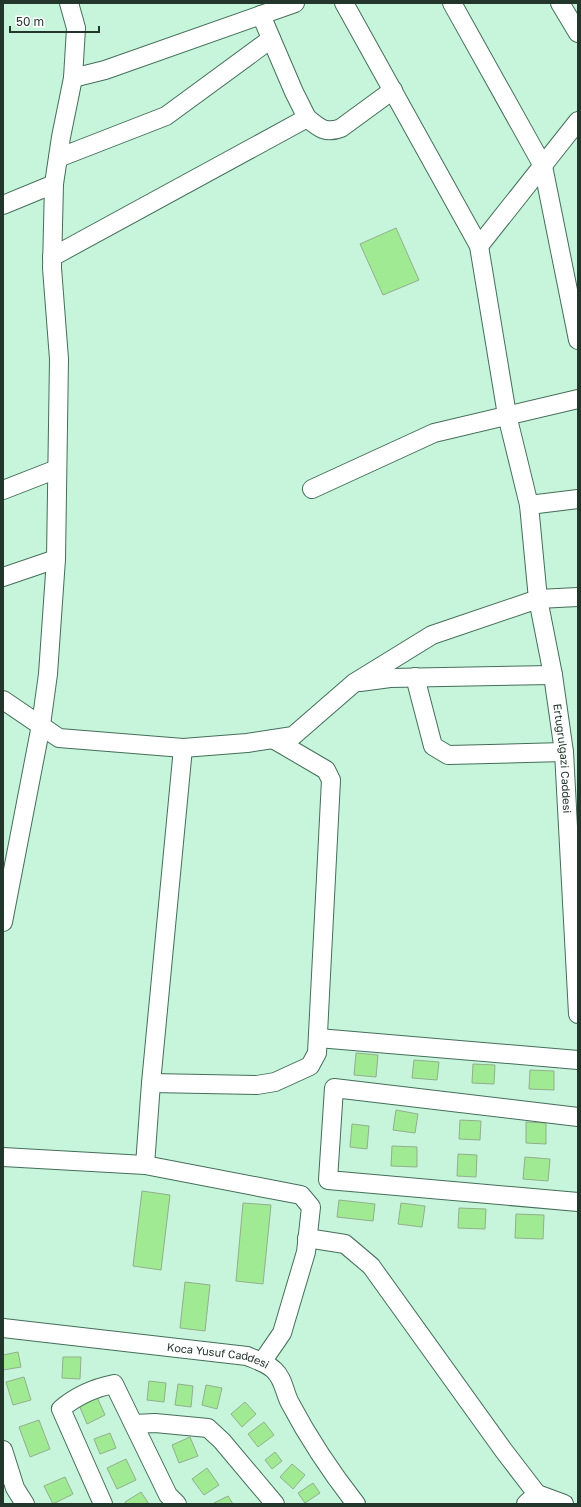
<svg xmlns="http://www.w3.org/2000/svg" width="581" height="1507" viewBox="0 0 581 1507" font-family="'Golos Text',sans-serif">
<rect width="100%" height="100%" fill="#c6f5db"/>
<path fill="#a1ea94" stroke="#92af8c" d="M 396,228 L 419,280 L 383,295 L 360,244 Z
M 356,1053 L 378,1055 L 376,1077 L 354,1075 Z
M 414,1060 L 439,1062 L 437,1080 L 412,1078 Z
M 473,1064 L 495,1065 L 494,1084 L 472,1083 Z
M 530,1070 L 554,1071 L 554,1090 L 529,1089 Z
M 396,1110 L 418,1114 L 415,1133 L 393,1130 Z
M 460,1120 L 481,1121 L 480,1140 L 459,1139 Z
M 526,1122 L 546,1123 L 546,1144 L 526,1143 Z
M 352,1124 L 369,1126 L 367,1149 L 350,1147 Z
M 392,1146 L 417,1147 L 417,1167 L 391,1166 Z
M 458,1154 L 477,1155 L 476,1177 L 457,1176 Z
M 525,1157 L 550,1159 L 548,1181 L 523,1179 Z
M 142,1191 L 170,1195 L 161,1270 L 133,1266 Z
M 339,1200 L 375,1204 L 373,1221 L 337,1217 Z
M 243,1203 L 271,1205 L 263,1284 L 236,1281 Z
M 401,1203 L 425,1206 L 422,1227 L 398,1224 Z
M 459,1208 L 486,1209 L 485,1229 L 458,1228 Z
M 516,1214 L 544,1215 L 543,1239 L 515,1238 Z
M 185,1282 L 210,1285 L 205,1331 L 180,1328 Z
M 18,1352 L 21,1367 L 3,1370 L 3,1355 Z
M 63,1357 L 81,1357 L 80,1379 L 62,1378 Z
M 24,1377 L 31,1400 L 13,1405 L 6,1382 Z
M 149,1381 L 166,1383 L 164,1402 L 147,1400 Z
M 178,1384 L 193,1386 L 191,1407 L 175,1405 Z
M 206,1385 L 222,1388 L 217,1409 L 202,1405 Z
M 97,1397 L 105,1415 L 87,1424 L 79,1405 Z
M 245,1402 L 256,1414 L 242,1427 L 231,1414 Z
M 39,1420 L 50,1449 L 30,1457 L 19,1427 Z
M 264,1422 L 274,1435 L 258,1447 L 248,1434 Z
M 110,1433 L 116,1448 L 100,1454 L 94,1439 Z
M 190,1437 L 198,1456 L 179,1463 L 172,1445 Z
M 275,1452 L 282,1461 L 272,1469 L 265,1460 Z
M 126,1459 L 136,1480 L 117,1489 L 107,1468 Z
M 292,1464 L 305,1475 L 293,1489 L 280,1477 Z
M 207,1468 L 219,1485 L 204,1495 L 192,1479 Z
M 65,1477 L 73,1494 L 53,1504 L 44,1486 Z
M 313,1483 L 320,1493 L 305,1503 L 298,1493 Z
M 141,1492 L 149,1504 L 126,1504 L 125,1502 Z
M 228,1496 L 233,1504 L 215,1504 L 214,1503 Z"/>
<g fill="none" stroke-linecap="round" stroke-linejoin="round">
<defs>
<g id="minor">
<path d="M 344,3 L 479,246 L 507,415 L 529,505 L 578,499"/>
<path d="M 452,3 L 543,166 L 578,340"/>
<path d="M 560,3 L 578,33"/>
<path d="M 261,15 L 294,92 L 307,118"/>
<path d="M 73,78 L 105,70 L 295,3"/>
<path d="M 58,158 L 166,116 L 271,39"/>
<path d="M 3,205 L 54,184"/>
<path d="M 479,246 L 578,121"/>
<path d="M 52,257 L 307,118 C 319,128 326,134 341,128 L 393,90"/>
<path d="M 312,489 L 434,433 L 578,399"/>
<path d="M 3,490 L 57,469"/>
<path id="s1" d="M 529,505 L 538,599 L 553,675 L 564,752 L 578,1014"/>
<path d="M 3,577 L 56,559"/>
<path d="M 415,677 L 433,746 L 448,755 L 564,752"/>
<path d="M 360,682 L 390,678 L 553,675"/>
<path d="M 3,700 L 59,738 L 183,748 L 247,743 L 293,736 L 354,683 L 432,635 L 538,599 L 578,597"/>
<path d="M 3,922 L 41,725 L 48,674 L 56,559 L 59,359 L 52,268 L 54,184 L 61,137 L 73,78 L 76,28 L 69,3"/>
<path d="M 318,1038 L 578,1060"/>
<path d="M 151,1083 L 257,1085 L 275,1082 L 310,1066 L 317,1053 L 331,780 L 326,770 L 273,739"/>
<path d="M 578,1117 L 334,1088 L 328,1180 L 578,1202"/>
<path d="M 3,1157 L 145,1165 L 301,1195 L 311,1207 L 306,1252 L 282,1333 L 262,1362"/>
<path d="M 145,1165 L 151,1083 L 183,748"/>
<path d="M 307,1238 L 345,1244 L 371,1266 L 504,1451 L 537,1494"/>
<path id="s2" d="M 3,1328 L 247,1356 C 256,1360 267,1363 274,1370 C 284,1379 284,1392 290,1403 C 309,1439 331,1472 356,1504"/>
<path d="M 134,1424 L 155,1423 L 208,1428 L 222,1441 L 275,1504"/>
<path d="M 3,1450 L 15,1488 L 25,1504"/>
<path d="M 103,1504 L 61,1409 C 76,1396 94,1388 114,1384 L 168,1495 L 177,1504"/>
<path d="M 526,1504 L 537,1494 L 564,1504"/>
</g>
</defs>
<use href="#minor" stroke="#446e59" stroke-width="20"/>
<use href="#minor" stroke="#fff" stroke-width="18"/>
</g>
<g text-anchor="middle" stroke-width="4" stroke-linejoin="round" paint-order="stroke">
<g font-size="11" fill="#23362c" stroke="#fff">
<text dy="4" stroke="none"><textPath href="#s1" startOffset="256">Ertuğrulgazi Caddesi</textPath></text>
<text dy="4" stroke="none"><textPath href="#s2" startOffset="217">Koca Yusuf Caddesi</textPath></text>
</g>
</g>
<rect width="581" height="1507" fill="none" stroke="#23362c" stroke-width="8"/>
<path d="M10 26v6h89v-6" fill="none" stroke="#23362c" stroke-width="2"/>
<text x="16" y="26" font-size="12" fill="#23362c" stroke="#ffffff" stroke-width="3" paint-order="stroke">50 m</text>
</svg>
